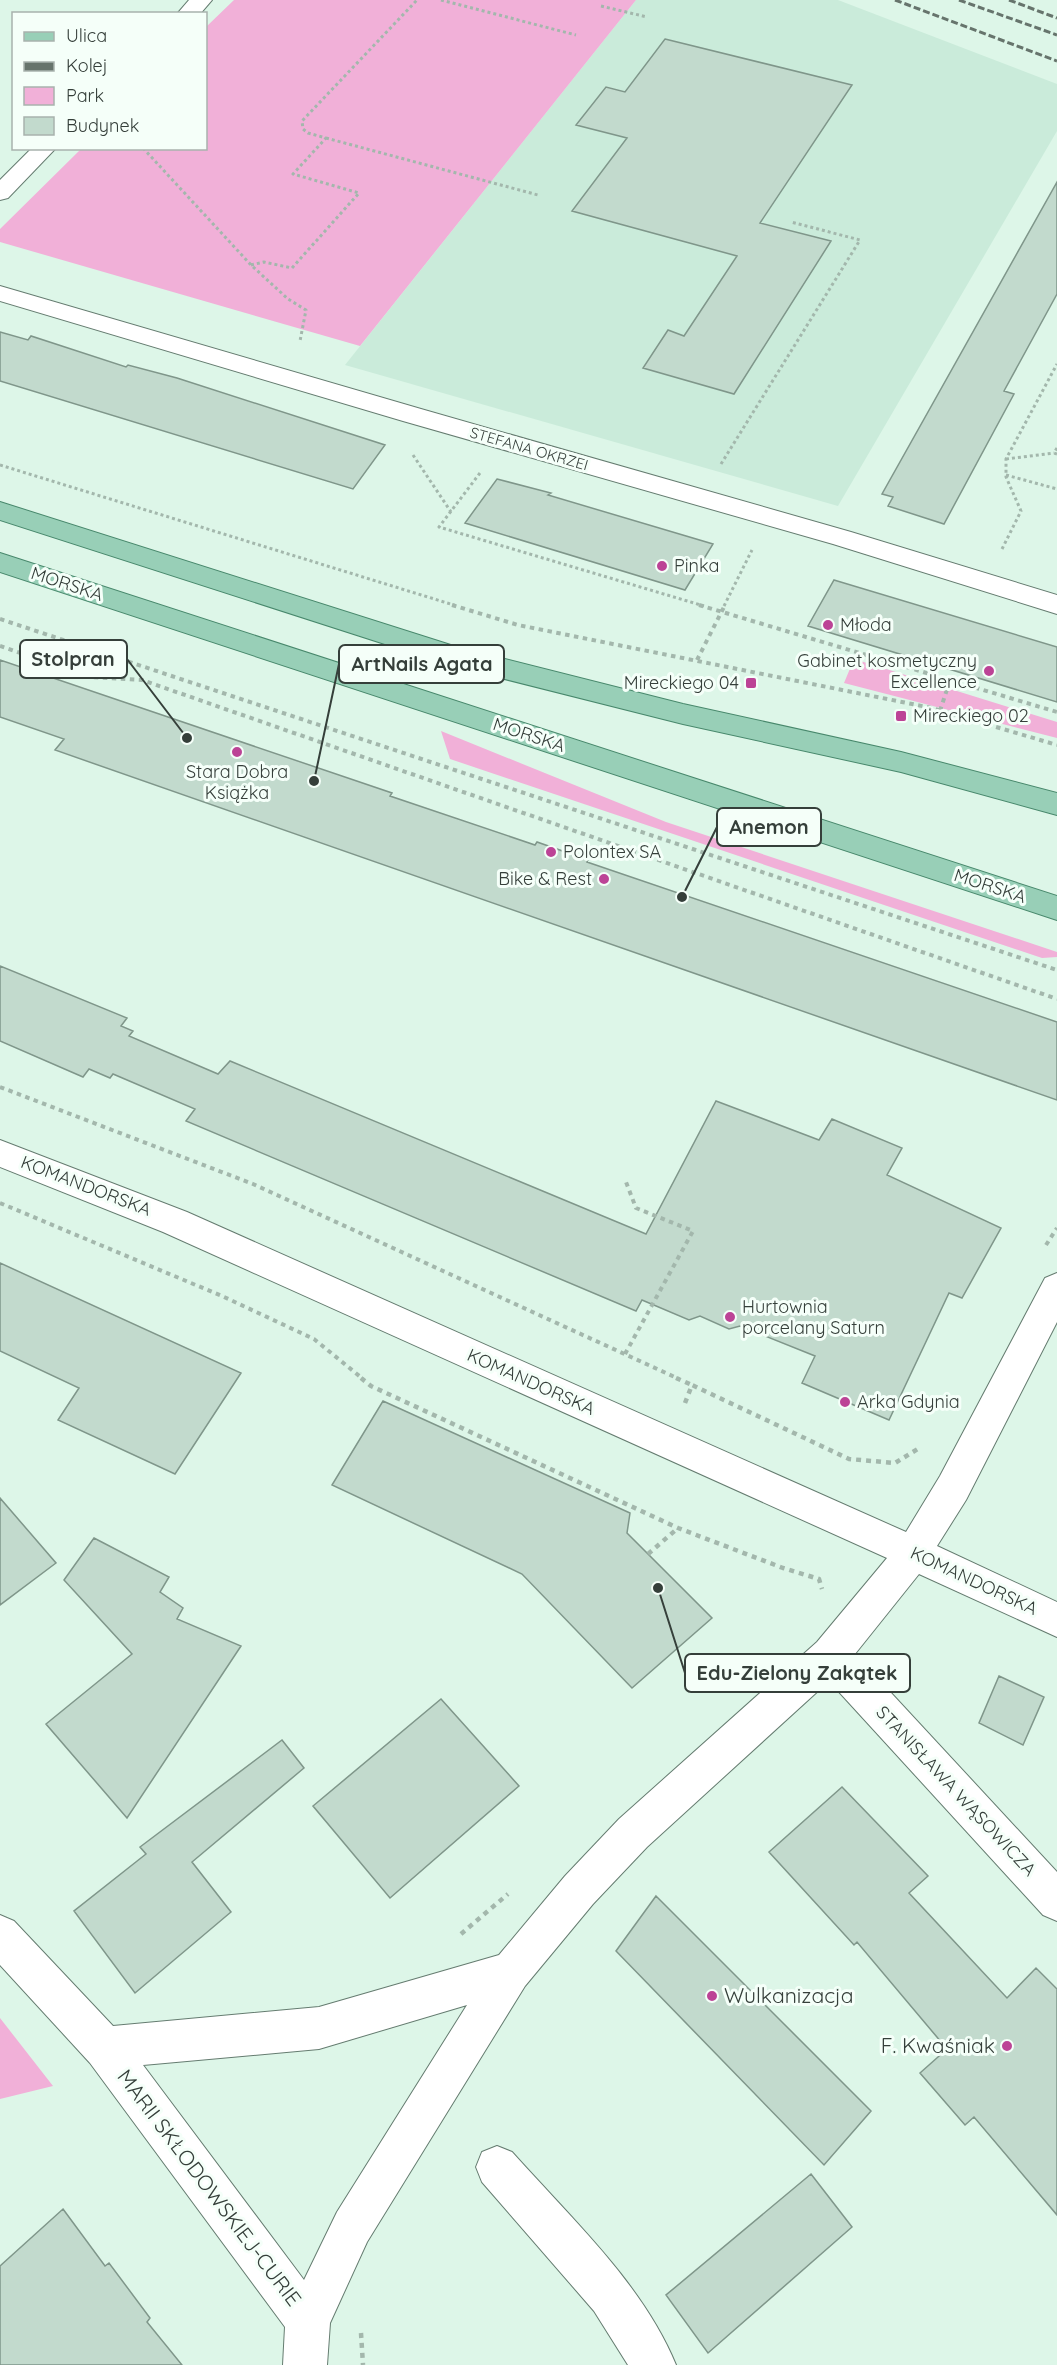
<svg xmlns="http://www.w3.org/2000/svg" width="1057" height="2365" viewBox="0 0 1057 2365" font-family="Quicksand,sans-serif">
<rect width="100%" height="100%" fill="#ddf6e8"/>
<path fill="#caebda" d="M 636,0 L 838,0 L 1057,84 L 1057,131 L 838,506 L 345,365 Z"/>
<path fill="#f1b0d8" d="M 234,0 L 636,0 L 360,346 L 0,242 L 0,229 L 81,149 L 206,148 L 206,27 Z
M 854,659 L 1057,722 L 1057,738 L 844,683 Z
M 441,731 L 666,822 L 1057,952 L 1057,957 L 1042,958 L 450,759 Z
M 0,2018 L 53,2086 L 0,2099 Z"/>
<path fill="#c2dacd" stroke="#7f968a" stroke-width="1.5" d="M 665,39 L 852,85 L 760,223 L 831,241 L 734,394 L 643,368 L 668,330 L 684,336 L 737,256 L 572,211 L 627,138 L 576,125 L 606,87 L 625,92 Z
M 1057,182 L 1057,294 L 1004,391 L 1014,394 L 944,524 L 888,506 L 893,497 L 882,494 Z
M 0,332 L 28,340 L 31,336 L 126,367 L 128,365 L 177,378 L 385,445 L 353,489 L 0,381 Z
M 497,479 L 551,493 L 548,495 L 713,544 L 685,590 L 465,523 Z
M 834,580 L 1057,647 L 1057,702 L 808,626 Z
M 0,660 L 392,793 L 390,796 L 535,845 L 537,842 L 588,860 L 587,862 L 1057,1022 L 1057,1100 L 55,750 L 64,739 L 0,717 Z
M 0,966 L 127,1018 L 121,1026 L 133,1031 L 129,1036 L 218,1074 L 230,1061 L 646,1234 L 716,1101 L 819,1140 L 832,1119 L 902,1148 L 887,1175 L 1001,1228 L 962,1298 L 949,1293 L 889,1420 L 802,1383 L 815,1356 L 740,1326 L 729,1329 L 700,1316 L 689,1320 L 642,1300 L 636,1311 L 186,1121 L 195,1109 L 113,1074 L 110,1078 L 89,1069 L 83,1077 L 0,1041 Z
M 0,1263 L 241,1373 L 175,1474 L 58,1420 L 79,1388 L 0,1351 Z
M 383,1401 L 630,1513 L 627,1533 L 712,1618 L 632,1688 L 522,1574 L 332,1485 Z
M 0,1498 L 56,1563 L 0,1605 Z
M 94,1538 L 169,1577 L 160,1592 L 183,1608 L 177,1619 L 241,1646 L 127,1818 L 46,1724 L 132,1654 L 64,1580 Z
M 999,1676 L 1044,1697 L 1023,1745 L 979,1723 Z
M 441,1699 L 519,1786 L 390,1898 L 313,1806 Z
M 282,1740 L 304,1768 L 192,1862 L 231,1912 L 135,1993 L 74,1911 L 146,1854 L 140,1847 Z
M 842,1787 L 928,1876 L 909,1893 L 1007,1998 L 1036,1968 L 1057,1989 L 1057,2215 L 974,2117 L 965,2125 L 920,2073 L 947,2049 L 857,1942 L 854,1945 L 769,1852 Z
M 656,1896 L 871,2111 L 824,2165 L 616,1951 Z
M 811,2174 L 852,2227 L 708,2353 L 666,2295 Z
M 63,2209 L 105,2266 L 109,2263 L 150,2318 L 147,2322 L 182,2365 L 0,2365 L 0,2266 Z"/>
<g fill="none" stroke-linecap="round" stroke-linejoin="round">
<defs>
<path id="minor" d="M 189,0 L 212,0 L 200,14 L 177,14 Z
M 32,148 L 56,148 L 8,198 L 0,200 L 0,180 Z
M 0,286 L 421,409 L 851,532 L 1057,595 L 1057,614 L 833,544 L 403,421 L 0,301 Z
M 0,1140 L 187,1212 L 906,1532 L 940,1476 L 1045,1278 L 1057,1273 L 1057,1322 L 966,1500 L 937,1546 L 1057,1602 L 1057,1637 L 919,1574 L 855,1654 L 1057,1872 L 1057,1921 L 1043,1915 L 829,1681 L 647,1847 L 593,1904 L 525,1986 L 367,2242 L 330,2323 L 327,2365 L 283,2365 L 285,2327 L 90,2063 L 0,1965 L 0,1915 L 14,1921 L 113,2026 L 319,2007 L 499,1955 L 565,1876 L 619,1819 L 817,1642 L 887,1558 L 163,1232 L 0,1167 ZM 467,2005 L 337,2212 L 304,2280 L 143,2065 L 319,2049 Z
M 497,2146 L 512,2152 C 569,2216 643,2284 676,2365 L 628,2365 L 594,2311 L 482,2182 L 476,2167 L 482,2152 Z"/>
<path id="primary" d="M 0,502 L 457,647 L 683,704 L 901,752 L 1057,793 L 1057,815 L 901,772 L 683,724 L 453,666 L 0,520 Z
M 0,553 L 1057,896 L 1057,920 L 0,572 Z"/>
</defs>
<use href="#minor" stroke="#657c70" stroke-width="2"/>
<use href="#primary" stroke="#48886c" stroke-width="2"/>
<path stroke="#a3b7ac" stroke-width="3" stroke-dasharray="3 3" stroke-linecap="butt" d="M 441,0 L 576,35
M 601,6 L 647,17
M 326,138 L 538,195
M 143,148 L 251,265 L 288,299 L 306,310 L 300,341
M 251,265 L 264,262 L 292,268 L 359,193 L 293,174 L 326,138 L 308,133 L 303,129 L 302,121 L 417,0
M 1057,448 L 1054,453 L 1057,454
M 413,455 L 451,512
M 1006,459 L 1054,453
M 721,464 L 860,240 L 791,222
M 0,465 L 457,606
M 480,473 L 439,527 L 704,606
M 1006,475 L 1057,489
M 1002,549 L 1021,511 L 1006,477 L 1006,459 L 1057,364
M 724,606 L 752,550"/>
<path stroke="#a3b7ac" stroke-width="4" stroke-dasharray="4.5 4.5" stroke-linecap="butt" d="M 452,605 L 518,625 L 932,708 L 1057,745
M 699,605 L 1057,712
M 0,619 L 1057,970
M 0,646 L 91,677 L 142,680 L 1057,999
M 697,660 L 725,605
M 940,711 L 950,680
M 0,1087 L 253,1184 L 679,1379
M 0,1203 L 222,1296 L 314,1339 L 363,1379
M 1046,1245 L 1057,1228
M 625,1354 L 693,1231 L 636,1208 L 626,1182"/>
<path stroke="#a3b7ac" stroke-width="4.5" stroke-dasharray="5 5" stroke-linecap="butt" d="M 361,1378 L 371,1386 L 678,1528 L 783,1568 L 819,1579 L 822,1589
M 676,1378 L 692,1385
M 685,1403 L 692,1385 L 849,1459 L 895,1463 L 921,1447
M 648,1554 L 678,1528
M 461,1934 L 508,1894
M 361,2333 L 363,2365"/>
<use href="#minor" fill="#fff" fill-rule="evenodd"/>
<use href="#primary" fill="#98cfb7" fill-rule="evenodd"/>
<path stroke="#66746c" stroke-width="3" stroke-dasharray="7 3" stroke-linecap="butt" d="M 895,0 L 1057,61
M 959,0 L 1057,35
M 1009,0 L 1057,18"/>
</g>
<g fill="#bc4396" stroke="#f5fff9" stroke-width="2">
<circle cx="662" cy="566" r="6"/>
<circle cx="828" cy="625" r="6"/>
<circle cx="989" cy="671" r="6"/>
<rect x="745" y="677" width="12" height="12" rx="3"/>
<rect x="895" y="710" width="12" height="12" rx="3"/>
<circle cx="237" cy="752" r="6"/>
<circle cx="551" cy="852" r="6"/>
<circle cx="604" cy="879" r="6"/>
<circle cx="730" cy="1317" r="6"/>
<circle cx="845" cy="1402" r="6"/>
<circle cx="712" cy="1996" r="6"/>
<circle cx="1007" cy="2046" r="6"/>
</g>
<g text-anchor="middle" stroke-width="6" stroke-linejoin="round" paint-order="stroke">
<g font-size="15" fill="#353f3a" stroke="#f5fff9">
<text transform="translate(529 449) rotate(16)" y="5">STEFANA OKRZEI</text>
</g>
<g font-size="18" fill="#353f3a" stroke="#f5fff9" text-anchor="start">
<text x="674" y="572">Pinka</text>
<text x="840" y="631">Młoda</text>
<text x="977" y="667" text-anchor="end">Gabinet kosmetyczny<tspan x="977" dy="21">Excellence</tspan></text>
<text x="739" y="689" text-anchor="end">Mireckiego 04</text>
<text x="913" y="722">Mireckiego 02</text>
<text x="237" y="778" text-anchor="middle">Stara Dobra<tspan x="237" dy="21">Książka</tspan></text>
<text x="563" y="858">Polontex SA</text>
<text x="592" y="885" text-anchor="end">Bike &amp; Rest</text>
<text x="742" y="1313">Hurtownia<tspan x="742" dy="21">porcelany Saturn</tspan></text>
<text x="857" y="1408">Arka Gdynia</text>
</g>
<g font-size="18" fill="#353f3a" stroke="#f5fff9">
<text transform="translate(67 584) rotate(18)" y="6">MORSKA</text>
<text transform="translate(529 735) rotate(18)" y="6">MORSKA</text>
<text transform="translate(990 886) rotate(18)" y="6">MORSKA</text>
<text transform="translate(86 1186) rotate(21)" y="6">KOMANDORSKA</text>
<text transform="translate(531 1382) rotate(24)" y="6">KOMANDORSKA</text>
<text transform="translate(974 1581) rotate(25)" y="6">KOMANDORSKA</text>
<text transform="translate(956 1791) rotate(47)" y="6">STANISŁAWA WĄSOWICZA</text>
</g>
<g font-size="21" fill="#353f3a" stroke="#f5fff9" text-anchor="start">
<text x="724" y="2003">Wulkanizacja</text>
<text x="995" y="2053" text-anchor="end">F. Kwaśniak</text>
</g>
<g font-size="21" fill="#353f3a" stroke="#f5fff9">
<text transform="translate(209 2188) rotate(53)" y="7">MARII SKŁODOWSKIEJ-CURIE</text>
</g>
</g>
<path fill="none" stroke="#353f3a" stroke-width="2" d="M187 738L127 659M314 781L339 664M682 897L717 827M658 1588L685 1673"/>
<g fill="#353f3a" stroke="#f5fff9" stroke-width="2">
<circle cx="187" cy="738" r="6"/>
<circle cx="314" cy="781" r="6"/>
<circle cx="682" cy="897" r="6"/>
<circle cx="658" cy="1588" r="6"/>
</g>
<g fill="#f5fff9" stroke="#353f3a" stroke-width="2">
<rect x="20" y="640" width="107" height="38" rx="6"/>
<rect x="339" y="645" width="165" height="38" rx="6"/>
<rect x="717" y="808" width="104" height="38" rx="6"/>
<rect x="685" y="1654" width="225" height="38" rx="6"/>
</g>
<g font-size="20" text-anchor="middle" font-weight="bold" fill="#353f3a">
<text x="73" y="666">Stolpran</text>
<text x="422" y="671">ArtNails Agata</text>
<text x="769" y="834">Anemon</text>
<text x="797" y="1680">Edu-Zielony Zakątek</text>
</g>
<rect x="12" y="12" width="195" height="138" fill="#f5fff9" stroke="#a8b2ad" stroke-width="1.5"/>
<rect x="24" y="32" width="30" height="9" fill="#98cfb7" stroke="#a8b2ad" stroke-width="1.5"/>
<text x="66" y="42" font-size="18" fill="#353f3a">Ulica</text>
<rect x="24" y="62" width="30" height="9" fill="#66746c" stroke="#a8b2ad" stroke-width="1.5"/>
<text x="66" y="72" font-size="18" fill="#353f3a">Kolej</text>
<rect x="24" y="87" width="30" height="18" fill="#f1b0d8" stroke="#a8b2ad" stroke-width="1.5"/>
<text x="66" y="102" font-size="18" fill="#353f3a">Park</text>
<rect x="24" y="117" width="30" height="18" fill="#c2dacd" stroke="#a8b2ad" stroke-width="1.5"/>
<text x="66" y="132" font-size="18" fill="#353f3a">Budynek</text>
</svg>
